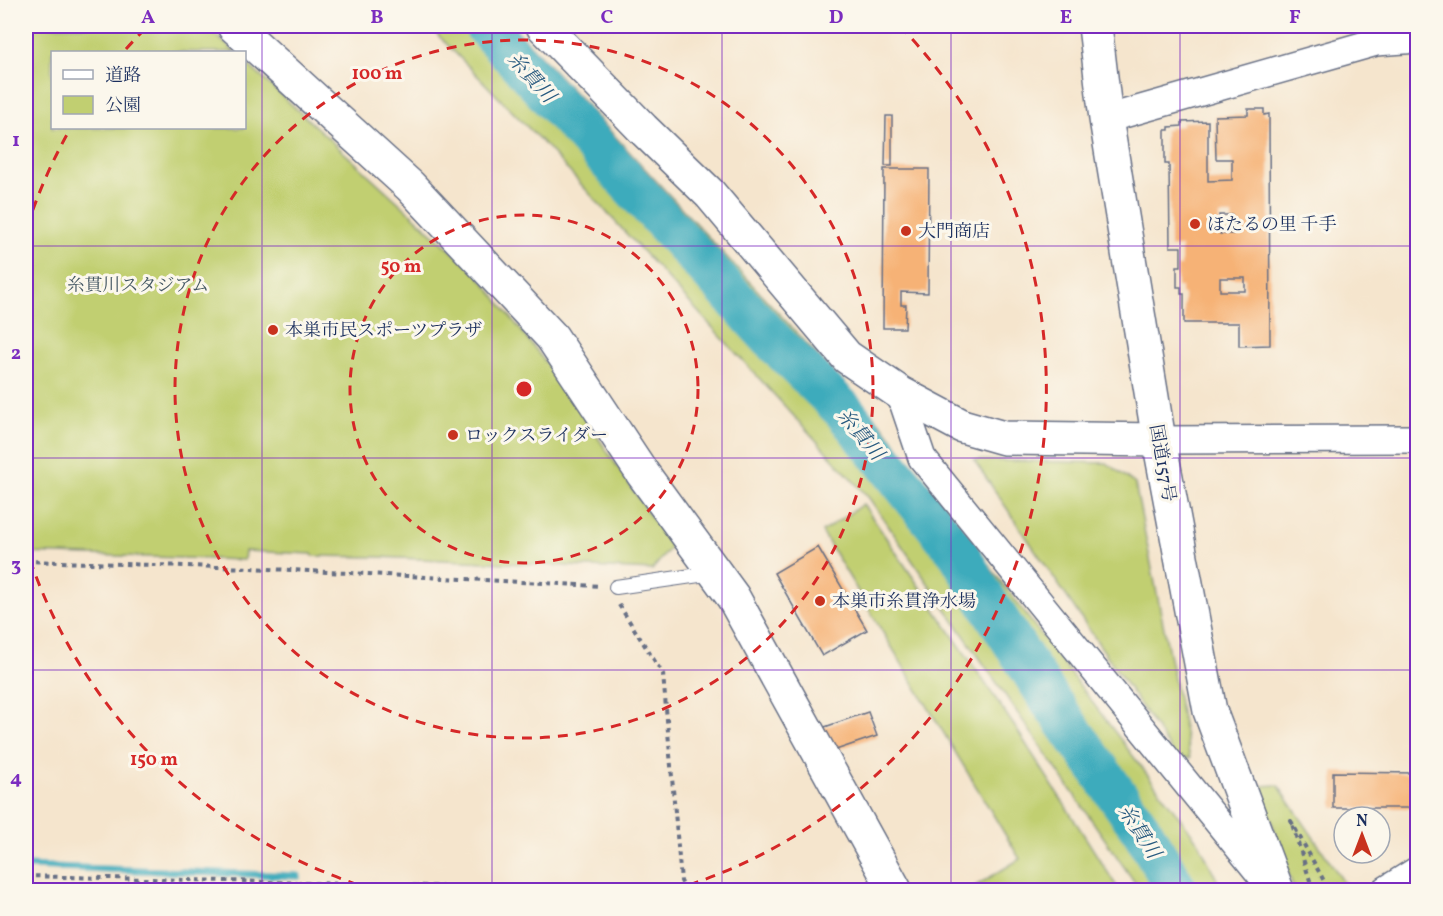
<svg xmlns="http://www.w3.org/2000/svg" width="1443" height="916" viewBox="0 0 1443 916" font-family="Vollkorn,'Noto Serif JP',serif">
<rect width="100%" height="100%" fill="#fbf7ec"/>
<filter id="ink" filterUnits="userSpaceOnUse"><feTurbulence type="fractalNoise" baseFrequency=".0167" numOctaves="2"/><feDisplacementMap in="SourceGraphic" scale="12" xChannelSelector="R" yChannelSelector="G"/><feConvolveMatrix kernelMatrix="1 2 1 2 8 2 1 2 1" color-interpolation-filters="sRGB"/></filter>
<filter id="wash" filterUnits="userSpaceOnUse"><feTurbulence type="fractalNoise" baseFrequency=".008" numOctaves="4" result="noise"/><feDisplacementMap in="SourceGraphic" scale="24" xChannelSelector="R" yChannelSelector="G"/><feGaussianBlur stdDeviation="1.35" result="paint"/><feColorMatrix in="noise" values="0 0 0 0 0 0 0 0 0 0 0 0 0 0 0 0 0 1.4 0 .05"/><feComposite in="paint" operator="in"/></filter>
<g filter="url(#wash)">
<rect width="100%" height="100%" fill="#f5e5cd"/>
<path fill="#c1cf71" stroke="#6e7f68" stroke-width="1.5" d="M 26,26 L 205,26 L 235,52 L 52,52 L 52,128 L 244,128 L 245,62 L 479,276 L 563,385 L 671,547 L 652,570 L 378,557 L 313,556 L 312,554 L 245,551 L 244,560 L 26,553 Z
M 429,26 L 513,26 L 883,426 L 1199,843 L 1222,890 L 1140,890 L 869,498 L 544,144 Z
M 974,460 L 1107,463 L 1135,484 L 1190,758 L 1177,759 Z
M 863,504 L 1017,730 L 1119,890 L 969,890 L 1020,859 L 822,532 Z
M 1278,785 L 1349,890 L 1294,890 L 1260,786 Z"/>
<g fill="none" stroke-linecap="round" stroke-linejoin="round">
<path stroke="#3eabbc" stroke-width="7" d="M 26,866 L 298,876"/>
<path stroke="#3eabbc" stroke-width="42" d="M 485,26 L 777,345 L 843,410 L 959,554 L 980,591 L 1052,703 L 1143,832 L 1177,890"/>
</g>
<g id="blocks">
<path fill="#f6b276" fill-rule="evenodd" d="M 1248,109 L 1264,109 L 1264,115 L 1269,114 L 1270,345 L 1239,346 L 1239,323 L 1184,323 L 1184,294 L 1181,294 L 1181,287 L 1177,287 L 1177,266 L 1181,266 L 1181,247 L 1170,247 L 1169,164 L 1165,164 L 1165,130 L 1169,130 L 1169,127 L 1182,126 L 1182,122 L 1208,121 L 1208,181 L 1232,180 L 1232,159 L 1216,159 L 1215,116 L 1248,115 ZM 1219,215 L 1232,215 L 1233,234 L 1220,234 ZM 1220,278 L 1245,278 L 1245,291 L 1220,291 Z
M 886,116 L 892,116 L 892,166 L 885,166 Z
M 884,169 L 929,169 L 928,293 L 901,292 L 901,305 L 906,305 L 905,328 L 883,328 Z
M 818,547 L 867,630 L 822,656 L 774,573 Z
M 868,712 L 877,736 L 827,753 L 819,729 Z
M 1333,772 L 1418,773 L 1418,808 L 1333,808 Z"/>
</g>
</g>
<g filter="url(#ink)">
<use href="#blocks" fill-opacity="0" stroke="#676f85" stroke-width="1.5"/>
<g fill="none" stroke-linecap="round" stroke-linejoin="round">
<defs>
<path id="service" d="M 616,587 L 713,573"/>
<path id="minor" d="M 1106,119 L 1376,42 L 1418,39
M 900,393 L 922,458 L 1270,886
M 1159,440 L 1418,439
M 1386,890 L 1418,870"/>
<path id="tertiary" d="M 234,26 L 410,186 L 552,337 L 643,474 L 733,597 L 895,890
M 543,26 L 643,129 L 710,194 L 847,357 L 900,393 L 962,426 L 1004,438 L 1159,440"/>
<path id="trunk" d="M 1095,26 L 1106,119 L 1159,440 L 1210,711 L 1277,890"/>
</defs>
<use href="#service" stroke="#676f85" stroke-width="16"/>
<use href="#minor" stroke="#676f85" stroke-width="30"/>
<use href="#tertiary" stroke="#676f85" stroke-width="36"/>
<use href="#trunk" stroke="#676f85" stroke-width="36"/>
<path stroke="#676f85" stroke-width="4" stroke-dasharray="4.5 4.5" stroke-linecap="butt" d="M 26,561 L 251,568 L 600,586
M 619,605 L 663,674 L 681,881 L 685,890
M 26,876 L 591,890
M 1313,890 L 1291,821 L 1329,890"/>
<use href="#service" stroke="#fff" stroke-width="14"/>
<use href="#minor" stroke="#fff" stroke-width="27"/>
<use href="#tertiary" stroke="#fff" stroke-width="33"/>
<use href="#trunk" stroke="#fff" stroke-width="33"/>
</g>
</g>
<path fill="none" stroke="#7b2cbf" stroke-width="1.5" stroke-opacity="0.55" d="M 262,26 L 262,890M 492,26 L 492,890M 722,26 L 722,890M 951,26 L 951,890M 1180,26 L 1180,890M 26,246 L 1418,246M 26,458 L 1418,458M 26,670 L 1418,670"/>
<g fill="none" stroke="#d62828" stroke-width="3" stroke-dasharray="10 8">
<circle cx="524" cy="389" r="174"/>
<circle cx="524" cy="389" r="349"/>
<path d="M375 890A523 523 0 0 1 27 551M27 227A523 523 0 0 1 69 131M126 49A523 523 0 0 1 148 26M900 26A523 523 0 0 1 673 890"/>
</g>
<g fill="#c8321e" stroke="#fbf7ec" stroke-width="2">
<circle cx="1195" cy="224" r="6"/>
<circle cx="906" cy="231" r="6"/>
<circle cx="273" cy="330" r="6"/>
<circle cx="453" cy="435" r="6"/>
<circle cx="820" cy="601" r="6"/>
</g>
<g text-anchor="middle" stroke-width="6" stroke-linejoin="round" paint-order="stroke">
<g font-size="18" fill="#1b2f5e" stroke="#fbf7ec" text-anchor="start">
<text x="1207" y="230">ほたるの里 千手</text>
<text x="918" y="237">大門商店</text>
<text x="285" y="336">本巣市民スポーツプラザ</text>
<text x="465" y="441">ロックスライダー</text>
<text x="832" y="607">本巣市糸貫浄水場</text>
</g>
<g font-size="18" fill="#445763" stroke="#fbf7ec">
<text x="138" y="291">糸貫川スタジアム</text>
</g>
<g font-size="18" fill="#1b2f5e" stroke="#fbf7ec">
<text transform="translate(1163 463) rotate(80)" y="6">国道157号</text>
</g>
<g font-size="20" font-style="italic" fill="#275a7f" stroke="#fbf7ec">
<text transform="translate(532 77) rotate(48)" y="7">糸貫川</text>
<text transform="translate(861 434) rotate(50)" y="7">糸貫川</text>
<text transform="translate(1140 831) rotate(57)" y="7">糸貫川</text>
</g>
</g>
<circle cx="524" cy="389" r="9" fill="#d62828" stroke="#fbf7ec" stroke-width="3"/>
<g font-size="18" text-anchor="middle" font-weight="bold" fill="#d62828" stroke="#fbf7ec" stroke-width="6" stroke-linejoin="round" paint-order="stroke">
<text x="377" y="79">100 m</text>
<text x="401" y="272">50 m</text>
<text x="154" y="765">150 m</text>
</g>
<rect width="1443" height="916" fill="none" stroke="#fbf7ec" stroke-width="66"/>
<rect x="51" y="51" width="195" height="78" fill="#fbf7ec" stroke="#a1a7b3" stroke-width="1.5"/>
<rect x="63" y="70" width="30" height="9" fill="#ffffff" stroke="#a1a7b3" stroke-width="1.5"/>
<text x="105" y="81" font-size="18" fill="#1b2f5e">道路</text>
<rect x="63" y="96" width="30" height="18" fill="#c1cf71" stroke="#a1a7b3" stroke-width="1.5"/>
<text x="105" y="111" font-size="18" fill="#1b2f5e">公園</text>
<g transform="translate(1362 835)"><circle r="28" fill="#fbf7ec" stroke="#a1a7b3" stroke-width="1.5"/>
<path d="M0-4.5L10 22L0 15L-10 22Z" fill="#c8321e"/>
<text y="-9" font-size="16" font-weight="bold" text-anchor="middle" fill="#1b2f5e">N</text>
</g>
<rect x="33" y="33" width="1377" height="850" fill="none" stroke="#7b2cbf" stroke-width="2"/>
<g font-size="20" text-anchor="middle" font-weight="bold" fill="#7b2cbf">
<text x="148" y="23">A</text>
<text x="377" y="23">B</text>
<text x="607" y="23">C</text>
<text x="836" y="23">D</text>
<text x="1066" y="23">E</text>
<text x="1295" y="23">F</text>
<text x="16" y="146">1</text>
<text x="16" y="359">2</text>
<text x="16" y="571">3</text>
<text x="16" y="784">4</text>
</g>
</svg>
